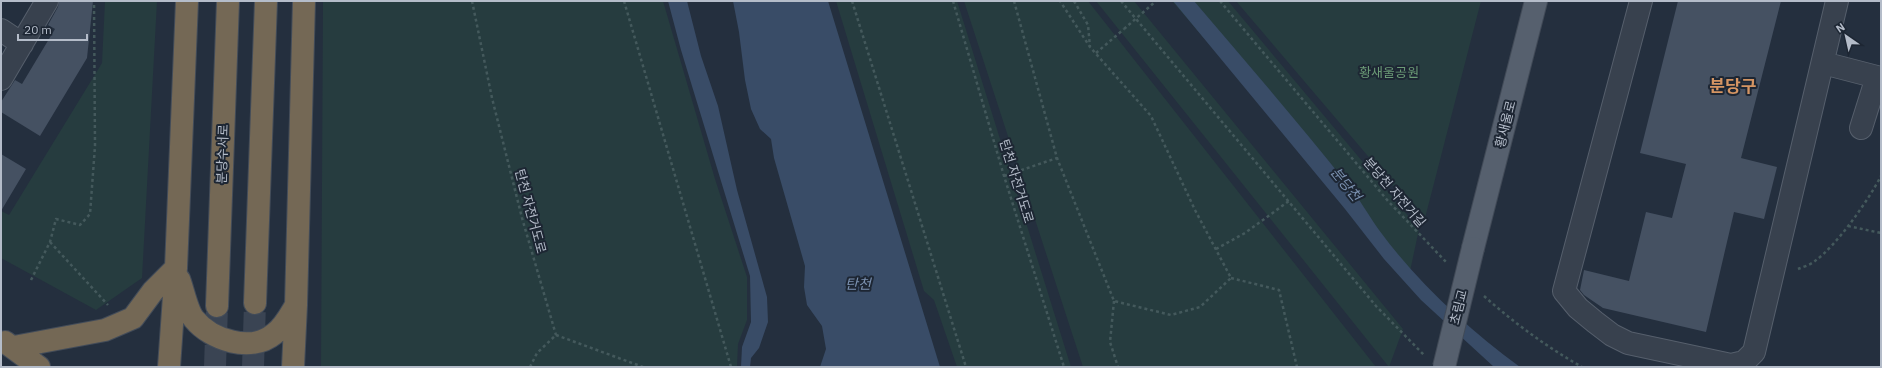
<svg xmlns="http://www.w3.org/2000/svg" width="1882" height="368" viewBox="0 0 1882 368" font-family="'IBM Plex Sans','Noto Sans KR',sans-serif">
<rect width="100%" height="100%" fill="#242f3e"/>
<path fill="#263c3f" d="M 105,1 L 157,1 L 142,278 L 96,310 L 1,258 L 1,211 L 9,215 L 102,63 Z
M 323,1 L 663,1 L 715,179 L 747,277 L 747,320 L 738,344 L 737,367 L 321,367 Z
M 836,1 L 957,1 L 1071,367 L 957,367 L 934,300 L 924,291 Z
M 964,1 L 1088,1 L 1376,367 L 1083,367 Z
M 1096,1 L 1134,1 L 1403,329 L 1389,367 Z
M 1172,1 L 1228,1 L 1419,229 L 1409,276 Z
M 1236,1 L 1481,1 L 1424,222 Z"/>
<path fill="#394c67" d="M 668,1 L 687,1 L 701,56 L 718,106 L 737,190 L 767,297 L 768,322 L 759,348 L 751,358 L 750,367 L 741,367 L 742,347 L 751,322 L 750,276 L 681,50 Z
M 733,1 L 828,1 L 940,367 L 820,367 L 826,349 L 822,326 L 807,305 L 804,287 L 805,266 L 774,158 L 771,139 L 760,129 L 751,109 L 745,80 L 739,32 Z
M 1173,1 L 1194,1 C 1246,62 1298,122 1348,185 C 1360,199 1368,215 1379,230 C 1418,283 1467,328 1520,367 L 1494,367 L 1421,300 L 1384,259 L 1345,209 Z"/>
<path fill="#455162" d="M 59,1 L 93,1 L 87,58 L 40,136 L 1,112 L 1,102 L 15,80 L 22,84 L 55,29 L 48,25 L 58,7 Z
M 1678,1 L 1781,1 L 1741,158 L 1777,167 L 1764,219 L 1734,212 L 1706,332 L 1603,308 L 1584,295 L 1580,290 L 1584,270 L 1629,281 L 1646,212 L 1672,218 L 1686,164 L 1640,153 Z
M 1,154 L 26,169 L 1,211 Z"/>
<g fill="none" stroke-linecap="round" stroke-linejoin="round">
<path stroke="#3a4453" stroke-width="22" stroke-dasharray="22 11" stroke-linecap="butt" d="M 215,367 L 217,306
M 253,367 L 255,303"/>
<defs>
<path id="minor" d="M 1641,1 L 1564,291 L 1578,308 L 1595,322 L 1612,335 L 1628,343 L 1731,365 L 1744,362 L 1754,352 L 1837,1
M 1,30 L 22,44
M 1823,63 L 1877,77 L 1861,128
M 1,79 L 47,1"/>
<path id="major" d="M 1473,248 L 1536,1"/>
<path id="highway" d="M 179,279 C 183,289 187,311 194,319 C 211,340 251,353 274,334 C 284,327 290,315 296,305
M 255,303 L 266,1
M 217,306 L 228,1
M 5,342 L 39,367
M 14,347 L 105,330 L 133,318 L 153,291 L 176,268
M 169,367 L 176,268 L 187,1
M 293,367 L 296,305 L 304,1"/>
</defs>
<use href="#minor" stroke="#565f6c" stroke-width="24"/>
<use href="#major" stroke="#414a57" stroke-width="24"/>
<use href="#highway" stroke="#434c59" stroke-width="24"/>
<path stroke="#44595c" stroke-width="2.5" stroke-dasharray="3 3" stroke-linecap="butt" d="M 472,1 L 492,98 L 522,218 L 556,335
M 624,1 L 731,367
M 852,1 L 966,367
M 953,1 L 1004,176 L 1064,367
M 1014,1 L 1057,158 L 1114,301 L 1171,315 L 1200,307 L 1231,278 L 1195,210 L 1151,116 L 1090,47 L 1060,1
M 1074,1 L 1088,25 L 1090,47
M 1121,1 L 1376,306 L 1424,355
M 1220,1 L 1388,201 L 1446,262
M 1096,53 L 1124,29
M 1004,176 L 1057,158
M 1848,226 L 1881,233
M 50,242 L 108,305
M 1216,249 L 1245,233 L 1289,201
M 1798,269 C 1803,267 1810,265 1815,261 C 1837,245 1868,201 1881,176
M 1231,278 L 1279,290 L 1297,367
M 31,280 L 50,242 L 56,219 L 80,225 L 90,214 L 95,146 L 94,1
M 1484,296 C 1514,323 1547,347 1582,367
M 1114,301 L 1110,342 L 1118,367
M 556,335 L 643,367
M 530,367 L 537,353 L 556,335"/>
<use href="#minor" stroke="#38414e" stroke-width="22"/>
<use href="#major" stroke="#56606e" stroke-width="22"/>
<use href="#highway" stroke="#746855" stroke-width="22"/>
<defs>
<path id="major-bridge" d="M 1444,367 L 1473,248"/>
</defs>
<use href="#major-bridge" stroke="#414a57" stroke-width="24" stroke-linecap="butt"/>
<path stroke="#44595c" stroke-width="2.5" stroke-dasharray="3 3" stroke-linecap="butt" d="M 1124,29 L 1156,1"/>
<use href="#major-bridge" stroke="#56606e" stroke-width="22"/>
</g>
<g text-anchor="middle" stroke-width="4" stroke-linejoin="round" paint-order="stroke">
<g font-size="13" fill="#6b9a76" stroke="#1d2633">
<text x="1389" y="77">황새울공원</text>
</g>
<g font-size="13" fill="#b4bcc9" stroke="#1d2633">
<text transform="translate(1505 124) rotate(-76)" y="5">황새울로</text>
<text transform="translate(222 154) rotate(-88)" y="5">분당수서로</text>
<text transform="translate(1017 181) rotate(73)" y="5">탄천 자전거도로</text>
<text transform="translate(1395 192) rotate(49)" y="5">분당천 자전거길</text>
<text transform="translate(531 211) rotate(75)" y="5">탄천 자전거도로</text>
<text transform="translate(1458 307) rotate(-76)" y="5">초림교</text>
</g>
<g font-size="14" font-style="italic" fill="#7c92b1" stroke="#1d2633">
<text transform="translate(1346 184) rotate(51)" y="5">분당천</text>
<text x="858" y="289">탄천</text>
</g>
<g font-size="17" font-weight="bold" fill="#d59563" stroke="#1d2633">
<text x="1733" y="92">분당구</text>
</g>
</g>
<rect width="1882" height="368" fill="none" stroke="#b4bcc9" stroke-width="4"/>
<g transform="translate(1846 36) rotate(326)" stroke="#1d2633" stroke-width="3" paint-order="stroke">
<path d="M0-3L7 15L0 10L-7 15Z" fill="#b4bcc9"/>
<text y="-6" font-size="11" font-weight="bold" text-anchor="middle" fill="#b4bcc9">N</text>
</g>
<path d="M18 34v6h69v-6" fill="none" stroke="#b4bcc9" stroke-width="2"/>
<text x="24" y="34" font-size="12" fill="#b4bcc9" stroke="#1d2633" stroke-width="3" paint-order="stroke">20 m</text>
</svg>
